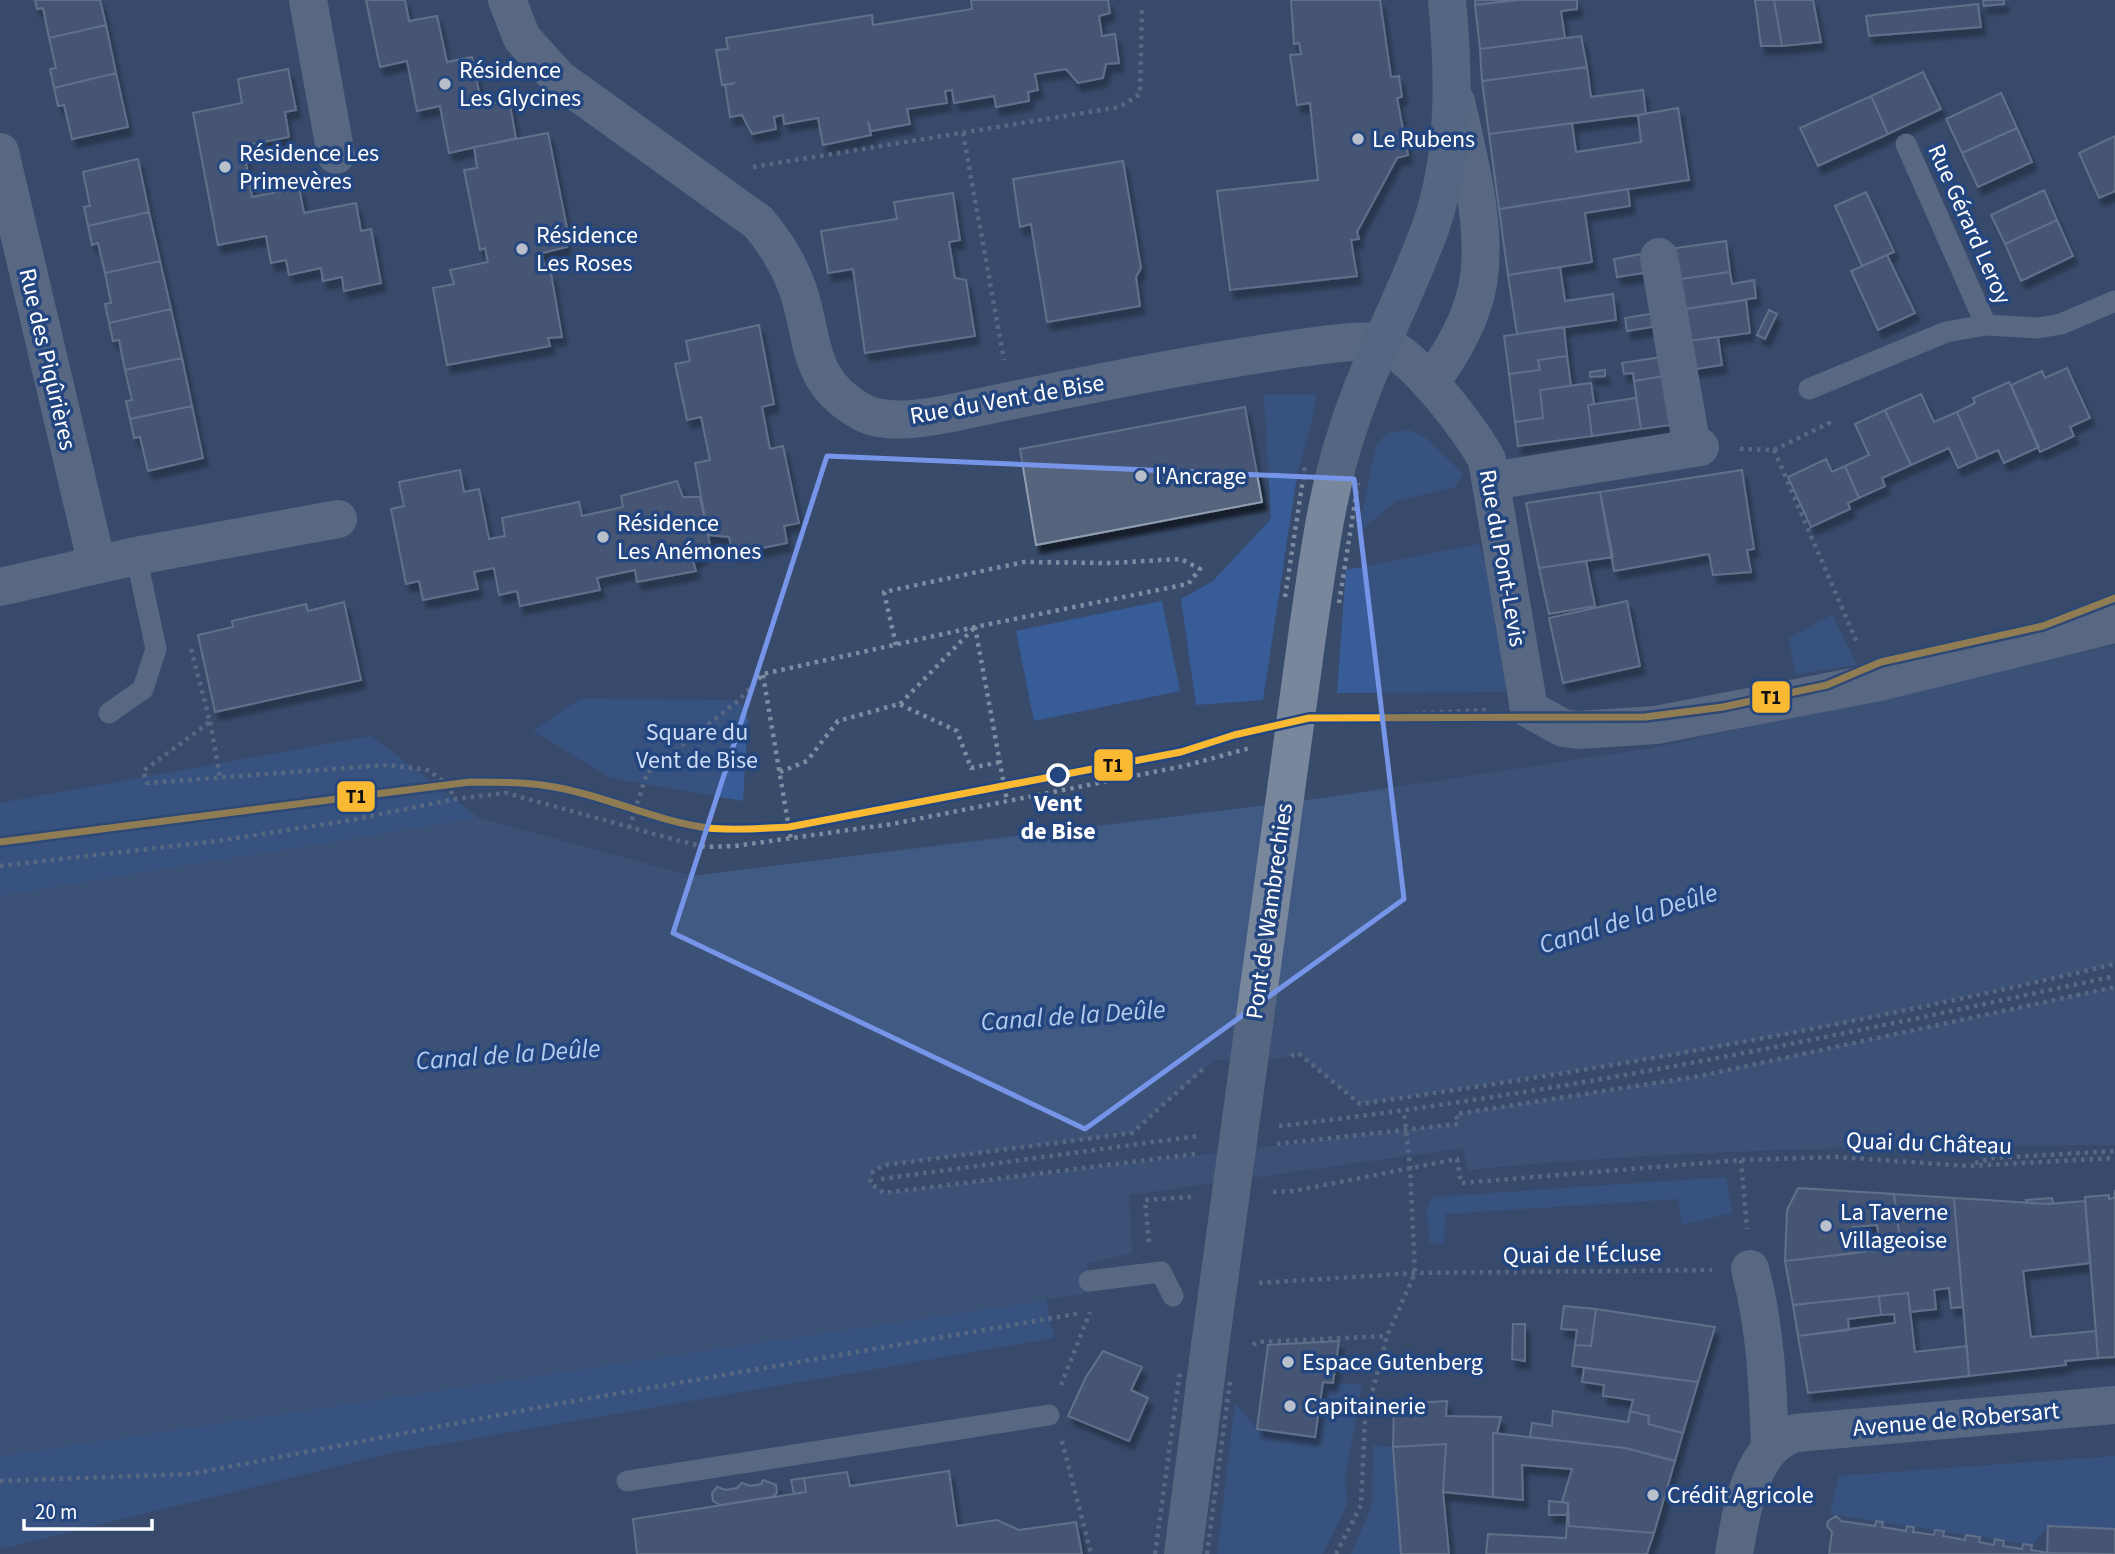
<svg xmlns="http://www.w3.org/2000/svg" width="2115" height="1554" viewBox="0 0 2115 1554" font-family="'Source Sans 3',sans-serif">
<defs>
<filter id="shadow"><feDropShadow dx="4.5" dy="8" stdDeviation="2" flood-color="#0009"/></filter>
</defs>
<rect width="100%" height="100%" fill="#384b6b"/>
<path fill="#375c97" d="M 1316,394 L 1312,423 L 1298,469 L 1263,700 L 1196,705 L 1181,599 L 1213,581 L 1271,519 L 1264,395 Z
M 1410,430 L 1427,439 L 1463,474 L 1455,487 L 1396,501 L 1358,532 L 1376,446 L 1387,433 Z
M 1479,544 L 1520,672 L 1504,692 L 1337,693 L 1346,570 Z
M 1162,601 L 1180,691 L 1034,721 L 1016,631 Z
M 1832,615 L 1857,665 L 1795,674 L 1789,638 Z
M 580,699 L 739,700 L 748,720 L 743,801 L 611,778 L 533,731 Z
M 371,736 L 479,818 L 0,896 L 0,803 Z
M 1726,1177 L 1732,1213 L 1682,1225 L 1678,1199 L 1445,1214 L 1444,1244 L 1429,1243 L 1427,1209 L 1433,1197 Z
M 1046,1300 L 1054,1338 L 396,1452 L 5,1548 L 0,1547 L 0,1456 Z
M 1323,1382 L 1362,1385 L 1345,1478 L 1347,1505 L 1323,1554 L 1217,1554 L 1235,1403 L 1257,1429 L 1315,1437 Z
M 1373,1446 L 1393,1447 L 1401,1554 L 1351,1554 L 1372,1506 Z
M 2115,1456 L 2115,1529 L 2048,1526 L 2032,1545 L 1830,1514 L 1839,1476 Z"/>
<path fill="#405a83" d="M 2115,645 L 2115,964 L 1846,1023 L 1669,1056 L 1360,1104 L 1298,1054 L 1282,1058 L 1214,1060 L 1132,1133 L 885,1165 L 873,1171 L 870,1183 L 884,1193 L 1458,1124 L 1456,1114 L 1700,1076 L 2115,987 L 2115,1145 C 1899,1146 1683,1148 1468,1170 L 1463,1148 L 1129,1195 L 1132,1253 L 1087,1264 L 1090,1293 L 0,1456 L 0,896 L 479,818 L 692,876 L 1330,797 L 1653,748 Z"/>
<path fill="#54637c" stroke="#919db0" stroke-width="2" filter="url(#shadow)" d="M 35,0 L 100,0 L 106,25 L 49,38 L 43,8 L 37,9 Z
M 366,0 L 405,0 L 409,21 L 437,16 L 447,62 L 472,57 L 482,106 L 509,100 L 516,138 L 449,153 L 440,106 L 417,111 L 407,61 L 380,67 Z
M 971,0 L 1108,0 L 1110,13 L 1099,16 L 1102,36 L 1115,34 L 1119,63 L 1106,64 L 1103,78 L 1078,83 L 1066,69 L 1035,74 L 1038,90 L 1028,92 L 1029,101 L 996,107 L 994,96 L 954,103 L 952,90 L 945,91 L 947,103 L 907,109 L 910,124 L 871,131 L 868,121 L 871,135 L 823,145 L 818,118 L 784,124 L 783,115 L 774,117 L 776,129 L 752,134 L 742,115 L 730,117 L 725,85 L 735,83 L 722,85 L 716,50 L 728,49 L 726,38 L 872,15 L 873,25 L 972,9 Z
M 1291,0 L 1380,0 L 1391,77 L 1399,76 L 1402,97 L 1397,98 L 1408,155 L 1397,158 L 1357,232 L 1359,239 L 1351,240 L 1357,276 L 1230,290 L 1217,191 L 1318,180 L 1310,103 L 1297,105 L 1290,55 L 1301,54 L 1299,43 L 1294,44 Z
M 1475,0 L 1518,0 L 1475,5 Z
M 1518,0 L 1577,0 L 1577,9 L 1561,11 L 1565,38 L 1480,49 L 1475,5 Z
M 1755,0 L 1774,0 L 1782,46 L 1761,46 Z
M 1774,0 L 1813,0 L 1821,42 L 1782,46 Z
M 1983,0 L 2004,0 L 2004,4 L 1984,6 Z
M 1978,4 L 1981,27 L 1869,36 L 1866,16 Z
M 106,25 L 116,73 L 54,88 L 50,69 L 56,68 L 49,38 Z
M 1581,36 L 1587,67 L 1482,81 L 1480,49 Z
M 1587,67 L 1591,97 L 1643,90 L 1646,114 L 1489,134 L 1482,81 Z
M 288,69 L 296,110 L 285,112 L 289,137 L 243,146 L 252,197 L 299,188 L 304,213 L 356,203 L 361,231 L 371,229 L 381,283 L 344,291 L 342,277 L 323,281 L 321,268 L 289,275 L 286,260 L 271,263 L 266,236 L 218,245 L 193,113 L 242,103 L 238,79 Z
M 1923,72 L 1941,109 L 1888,134 L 1871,96 Z
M 116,73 L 128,127 L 72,139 L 64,105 L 58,106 L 54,88 Z
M 2001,93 L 2017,128 L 1962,153 L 1946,119 Z
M 1871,96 L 1888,134 L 1818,166 L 1800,128 Z
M 1678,108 L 1689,180 L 1499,209 L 1489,134 L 1572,123 L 1576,152 L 1641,142 L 1638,115 Z
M 2017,128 L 2032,162 L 1978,187 L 1962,153 Z
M 548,133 L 568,233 L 564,234 L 567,247 L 542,253 L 545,272 L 551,273 L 562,337 L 548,338 L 550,346 L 447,365 L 433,288 L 454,284 L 450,270 L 488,262 L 485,248 L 480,250 L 464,170 L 477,168 L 474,147 Z
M 2115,136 L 2115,191 L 2099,198 L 2079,153 Z
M 138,159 L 149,212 L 88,226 L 84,207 L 90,206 L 83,172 Z
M 1123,161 L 1141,268 L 1136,277 L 1140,306 L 1047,322 L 1031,224 L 1020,227 L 1013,179 Z
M 1628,189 L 1630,206 L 1585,213 L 1592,262 L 1508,275 L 1499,209 Z
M 2044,190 L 2057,220 L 2005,244 L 1991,215 Z
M 1866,192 L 1894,252 L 1862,266 L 1835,206 Z
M 953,193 L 960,240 L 949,242 L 955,278 L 966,280 L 975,336 L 865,353 L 853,269 L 828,273 L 821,231 L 897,219 L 894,202 Z
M 149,212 L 160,261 L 105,273 L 98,243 L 92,245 L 88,226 Z
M 2057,220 L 2073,256 L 2021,281 L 2005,244 Z
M 1726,241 L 1730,272 L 1674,280 L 1669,249 Z
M 1647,253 L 1650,272 L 1617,277 L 1614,259 Z
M 1887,255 L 1915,313 L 1878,330 L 1851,271 Z
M 160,261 L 171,309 L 109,323 L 105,304 L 111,303 L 105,273 Z
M 1560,267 L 1565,301 L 1613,294 L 1616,320 L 1517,334 L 1508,275 Z
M 1730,272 L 1732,284 L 1754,280 L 1756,298 L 1678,310 L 1674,280 Z
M 1746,300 L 1750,333 L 1682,342 L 1678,310 Z
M 171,309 L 182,358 L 125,370 L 119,340 L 113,341 L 109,323 Z
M 1769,310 L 1777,314 L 1765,339 L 1757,335 Z
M 1656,313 L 1658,326 L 1627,331 L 1625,318 Z
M 759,325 L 774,404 L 762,407 L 770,449 L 783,446 L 799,523 L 784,526 L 787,543 L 733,554 L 729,537 L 708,535 L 695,463 L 710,460 L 701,417 L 687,420 L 675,364 L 690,361 L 686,341 Z
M 1564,327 L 1567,356 L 1538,360 L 1540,370 L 1509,374 L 1504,336 Z
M 1718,337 L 1722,365 L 1690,370 L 1682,342 Z
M 1567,356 L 1571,386 L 1540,390 L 1543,418 L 1515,422 L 1509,374 L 1540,370 L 1538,360 Z
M 1662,357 L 1665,376 L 1634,381 L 1633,373 L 1624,374 L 1622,363 Z
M 182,358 L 192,406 L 130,419 L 126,401 L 132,400 L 125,370 Z
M 2067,368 L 2090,418 L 2070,427 L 2074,436 L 2040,452 L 2011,385 L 2042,371 L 2045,378 Z
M 1605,370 L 1605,376 L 1590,377 L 1590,372 Z
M 1665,376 L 1671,425 L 1641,429 L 1634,381 Z
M 2009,382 L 2039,447 L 2004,463 L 1998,450 L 1978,459 L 1957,412 L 1975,403 L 1973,398 Z
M 1591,383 L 1594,404 L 1588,405 L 1592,436 L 1518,446 L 1515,422 L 1543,418 L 1540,390 Z
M 1921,394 L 1934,422 L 1957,412 L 1978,459 L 1958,468 L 1949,448 L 1911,465 L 1885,410 Z
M 1636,398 L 1641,429 L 1592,436 L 1588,405 Z
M 192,406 L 203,458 L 148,471 L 140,437 L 134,438 L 130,419 Z
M 1245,407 L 1262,502 L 1036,545 L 1020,449 Z
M 1885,410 L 1911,465 L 1882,478 L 1885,486 L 1859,498 L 1845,466 L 1869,455 L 1855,424 Z
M 1826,459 L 1832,472 L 1845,466 L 1859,498 L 1848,503 L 1850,509 L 1811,527 L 1788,477 Z
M 460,470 L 464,492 L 479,489 L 489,539 L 505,536 L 502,518 L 579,502 L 582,516 L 623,507 L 621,496 L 677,481 L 683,497 L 700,497 L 711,550 L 693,561 L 696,571 L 637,582 L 635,570 L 597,578 L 600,590 L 520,606 L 517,591 L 499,595 L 494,568 L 474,572 L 478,589 L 423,600 L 419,581 L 406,584 L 391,509 L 404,506 L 399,482 Z
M 1742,470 L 1754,549 L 1747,550 L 1751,572 L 1713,575 L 1709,554 L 1614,571 L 1600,492 Z
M 1600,492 L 1613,557 L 1539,568 L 1526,503 Z
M 1586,561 L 1595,606 L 1549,614 L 1539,568 Z
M 1627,601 L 1640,666 L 1563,683 L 1549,618 Z
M 344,602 L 361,680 L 215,712 L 198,635 L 233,627 L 232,621 L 306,604 L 308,611 Z
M 1798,1188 L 1894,1194 L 1900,1240 L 1895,1248 L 1881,1250 L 1877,1225 L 1853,1227 L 1856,1253 L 1785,1261 L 1787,1210 Z
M 2115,1190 L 2115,1357 L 2098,1358 L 2085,1197 L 2109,1195 L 2109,1199 L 2114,1198 Z
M 1894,1194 L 1954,1198 L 1963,1307 L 1951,1308 L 1949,1288 L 1934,1290 L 1936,1309 L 1910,1312 L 1908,1293 L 1793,1305 L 1785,1261 L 1895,1248 L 1900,1240 Z
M 1954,1198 L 2048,1204 L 2085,1201 L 2090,1263 L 2023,1271 L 2031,1337 L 2096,1331 L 2098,1358 L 2065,1361 L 2066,1365 L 1969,1376 Z
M 2052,1198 L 2053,1204 L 2027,1203 L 2026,1200 Z
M 1908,1293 L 1915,1352 L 1967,1346 L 1969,1376 L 1808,1393 L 1798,1336 L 1895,1323 L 1894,1314 L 1881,1315 L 1879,1296 Z
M 1879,1296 L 1881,1315 L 1848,1319 L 1849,1330 L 1798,1336 L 1793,1305 Z
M 1564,1306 L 1596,1309 L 1591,1346 L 1575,1345 L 1577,1330 L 1561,1329 Z
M 1596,1309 L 1715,1327 L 1698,1382 L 1572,1366 L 1575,1345 L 1591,1346 Z
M 1513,1324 L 1525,1324 L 1525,1361 L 1512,1359 Z
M 1339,1341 L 1333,1383 L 1323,1382 L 1315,1437 L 1257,1429 L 1268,1345 Z
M 1103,1351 L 1142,1367 L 1131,1390 L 1148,1398 L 1129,1441 L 1068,1416 L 1086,1377 Z
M 1584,1368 L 1698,1382 L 1683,1433 L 1648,1424 L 1649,1416 L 1630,1411 L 1633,1400 L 1603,1396 L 1604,1385 L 1582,1382 Z
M 1447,1401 L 1446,1416 L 1501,1417 L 1497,1433 L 1493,1433 L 1493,1497 L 1443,1492 L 1446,1444 L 1393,1447 L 1394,1404 Z
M 1553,1411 L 1628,1422 L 1630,1411 L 1649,1416 L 1648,1424 L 1683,1433 L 1675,1461 L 1625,1448 L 1530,1437 L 1532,1423 L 1552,1426 Z
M 1493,1433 L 1625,1448 L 1675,1461 L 1654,1533 L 1569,1526 L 1568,1503 L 1562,1502 L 1572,1469 L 1522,1465 L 1523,1500 L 1493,1497 Z
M 1446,1444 L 1443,1492 L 1449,1554 L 1401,1554 L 1393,1447 Z
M 949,1471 L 957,1526 L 997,1520 L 1019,1530 L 1076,1522 L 1082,1554 L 637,1554 L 633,1519 L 806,1492 L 804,1478 L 847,1472 L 850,1486 Z
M 804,1478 L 806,1492 L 794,1494 L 791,1480 Z
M 763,1480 L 776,1485 L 777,1493 L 772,1497 L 720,1505 L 713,1501 L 712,1493 L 717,1487 L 726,1490 L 737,1488 L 742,1483 L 750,1486 L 761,1484 Z
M 1549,1501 L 1568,1503 L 1567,1515 L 1549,1515 Z
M 1568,1503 L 1569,1526 L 1654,1533 L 1647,1554 L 1486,1554 L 1488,1534 L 1566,1538 Z
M 1836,1516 L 1841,1521 L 1875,1526 L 1876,1521 L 1883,1522 L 1882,1527 L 1906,1531 L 1907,1526 L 1914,1527 L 1913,1532 L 1934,1535 L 1935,1530 L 1944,1531 L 1943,1536 L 1965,1540 L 1966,1535 L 1980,1537 L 1979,1542 L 1994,1545 L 1995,1539 L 2004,1541 L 2003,1546 L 2022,1549 L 2023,1544 L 2032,1545 L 2031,1550 L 2055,1554 L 1829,1554 L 1832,1532 L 1827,1526 L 1828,1521 Z
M 2048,1526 L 2115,1529 L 2115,1554 L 2047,1553 Z"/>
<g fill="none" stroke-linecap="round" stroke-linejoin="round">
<path stroke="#7e8ca1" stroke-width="4.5" stroke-dasharray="3.5 5" stroke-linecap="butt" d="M 963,133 L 1004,360
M 753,167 L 1120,107 L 1140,94 L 1142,9
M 1740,449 L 1774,450 L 1829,423 L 1826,417
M 1774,450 L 1858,645
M 896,645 L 884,592 L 1024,562 L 1109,563 L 1181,559 L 1200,569 L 1188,584 L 975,627 L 1007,801
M 191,649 L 210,722 L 143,771 L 147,783 L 387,765 L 428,770 L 447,784 L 455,799
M 763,675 L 791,840
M 900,704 L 974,628
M 1338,717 L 1490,710
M 210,722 L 220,777
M 780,772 L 807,761 L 838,721 L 899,704 L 957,731 L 971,768 L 1000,762
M 629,828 L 647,773 L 739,700 L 763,674 L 975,627
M 0,866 L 217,841 L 352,820 L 455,799 L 506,793 L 676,840 L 706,847 L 735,846 L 892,824 L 1184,766 L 1250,748
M 1291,1056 L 1298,1053 L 1360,1104 C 1613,1068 1866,1023 2115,964
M 1279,1126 C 1561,1094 1838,1036 2115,976
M 1277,1144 L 1458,1124 L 1456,1114 L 1700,1076 L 2115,987
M 1195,1154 L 884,1193 L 870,1183 L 873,1171 L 885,1165 L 1132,1133 L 1205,1067
M 1741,1160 L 1747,1229
M 1975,1163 L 1993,1158 L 2115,1151
M 881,1179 L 1198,1136
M 1273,1192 L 1294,1191 L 1457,1159 L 1461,1183 L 1741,1160 L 1837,1157 L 1968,1166 L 2115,1158
M 1149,1242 L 1145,1200 L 1191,1197
M 1259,1283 L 1415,1273 L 1712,1270
M 1253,1345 L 1257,1342 L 1387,1336
M 1061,1385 L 1090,1312
M 1062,1441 L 1091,1554
M 0,1481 L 191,1474 L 557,1404 L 1081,1313
M 1336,1554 L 1361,1505 L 1365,1419 L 1387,1336 L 1415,1273 L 1410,1166 L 1404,1112"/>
<path stroke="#7e8ca1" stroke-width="21" d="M 1906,144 L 1986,325
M 1809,389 L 1946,332 L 1986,325 L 2038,328 L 2061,324 L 2115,301
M 109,713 L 143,689 L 156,649 L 136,556
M 1089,1281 L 1161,1272 L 1173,1296
M 627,1481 L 1049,1415"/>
<path stroke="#7e8ca1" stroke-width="38" d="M 308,0 L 336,155
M 507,0 L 522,38 L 559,79 L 758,222 C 776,243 789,264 798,290 C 815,341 806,380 860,411 C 889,429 948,414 980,407 C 1082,386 1183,365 1287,350 C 1308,347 1362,338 1381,343 C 1412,352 1472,431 1487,460 L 1529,709 L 1563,728 L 1578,730 L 1656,725 L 1879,682 L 2115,624
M 0,152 L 97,565
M 1659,257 L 1692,448
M 1430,383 C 1450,356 1468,326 1476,293 C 1490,236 1469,158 1456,102
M 1492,481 L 1700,447
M 0,587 L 136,556 L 338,519
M 1750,1269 C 1766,1329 1768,1387 1770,1448
M 1734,1554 C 1741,1513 1750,1446 1796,1433 L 2115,1405"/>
<path stroke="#79879d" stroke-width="38" d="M 1308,629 C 1318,563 1326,495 1347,432 C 1369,361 1406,296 1431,226 C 1456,153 1454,75 1447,0
M 1183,1554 L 1210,1346"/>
<path stroke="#7e8ca1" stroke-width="4.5" stroke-dasharray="3.5 5" stroke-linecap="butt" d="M 1285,597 L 1305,466
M 1339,603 L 1358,483
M 1155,1554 L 1180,1372
M 1207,1554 L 1230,1381"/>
<path stroke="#79879d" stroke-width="38" d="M 1210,1346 L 1308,629"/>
<defs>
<path id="tram-1" d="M 0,842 L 470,782 C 507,782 541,782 577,792 C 621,803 663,822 708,828 C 735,831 762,828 789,827 L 1181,752 L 1234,735 L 1309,718 L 1645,717 L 1723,707 L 1827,685 L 1881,662 L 2043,626 L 2115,598"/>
</defs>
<use href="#tram-1" stroke="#234680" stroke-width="12"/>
<use href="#tram-1" stroke="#fab933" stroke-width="7"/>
</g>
<path d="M0 0H2115V1554H0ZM 827,456 L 1354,479 L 1404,899 L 1085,1129 L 673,933 Z" fill="#384b6b" fill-opacity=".55" fill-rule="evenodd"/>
<path fill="none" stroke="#7795e8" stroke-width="5" stroke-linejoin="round" d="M 827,456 L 1354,479 L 1404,899 L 1085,1129 L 673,933 Z"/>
<g fill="#b9c0cb" stroke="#234680" stroke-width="2.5">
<circle cx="445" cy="84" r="7"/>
<circle cx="1358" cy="139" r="7"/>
<circle cx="225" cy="167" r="7"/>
<circle cx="522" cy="249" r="7"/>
<circle cx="1141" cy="476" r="7"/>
<circle cx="603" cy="537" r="7"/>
<circle cx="1826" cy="1226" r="7"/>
<circle cx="1288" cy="1362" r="7"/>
<circle cx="1290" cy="1406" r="7"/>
<circle cx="1653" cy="1495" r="7"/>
</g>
<circle fill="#234680" stroke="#fff" stroke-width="3.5" cx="1058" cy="775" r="10"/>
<g text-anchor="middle" stroke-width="7" stroke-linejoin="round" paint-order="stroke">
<g font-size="24" fill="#fff" stroke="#234680" text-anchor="start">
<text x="459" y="78">Résidence<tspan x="459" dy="28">Les Glycines</tspan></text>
<text x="1372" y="147">Le Rubens</text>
<text x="239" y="161">Résidence Les<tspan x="239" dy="28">Primevères</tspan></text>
<text x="536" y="243">Résidence<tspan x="536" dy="28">Les Roses</tspan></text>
<text x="1155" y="484">l'Ancrage</text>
<text x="617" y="531">Résidence<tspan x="617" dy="28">Les Anémones</tspan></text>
<text x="1840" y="1220">La Taverne<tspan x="1840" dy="28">Villageoise</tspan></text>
<text x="1302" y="1370">Espace Gutenberg</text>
<text x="1304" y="1414">Capitainerie</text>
<text x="1667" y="1503">Crédit Agricole</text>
</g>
<g font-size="24" fill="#fff" stroke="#234680">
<text transform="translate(1970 224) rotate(66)" y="8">Rue Gérard Leroy</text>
<text transform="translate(48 359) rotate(77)" y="8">Rue des Piqûrières</text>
<text transform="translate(1007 399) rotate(-10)" y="8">Rue du Vent de Bise</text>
<text transform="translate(1503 558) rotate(80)" y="8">Rue du Pont-Levis</text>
<text transform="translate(1269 911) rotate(-82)" y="8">Pont de Wambrechies</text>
<text transform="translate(1929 1143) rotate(2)" y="8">Quai du Château</text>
<text transform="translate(1582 1254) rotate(-1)" y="8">Quai de l'Écluse</text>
<text transform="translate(1956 1419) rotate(-5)" y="8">Avenue de Robersart</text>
</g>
<g font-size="24" fill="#cdddf5" stroke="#234680">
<text x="697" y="740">Square du<tspan x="697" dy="28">Vent de Bise</tspan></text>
</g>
<g font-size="24" font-weight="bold" fill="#fff" stroke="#234680">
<text x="1058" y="811">Vent<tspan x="1058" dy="28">de Bise</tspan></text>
</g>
<g font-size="26" font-style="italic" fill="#b5ccef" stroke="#234680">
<text transform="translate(1628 918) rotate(-17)" y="9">Canal de la Deûle</text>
<text transform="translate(1073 1015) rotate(-4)" y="9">Canal de la Deûle</text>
<text transform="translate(508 1054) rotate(-4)" y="9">Canal de la Deûle</text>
</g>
</g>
<g stroke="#234680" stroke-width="2.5">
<rect x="1751" y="680" width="40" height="34" rx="7" fill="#fab933"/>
<rect x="1093" y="748" width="41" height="34" rx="7" fill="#fab933"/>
<rect x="336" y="780" width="40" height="33" rx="7" fill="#fab933"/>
</g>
<g font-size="19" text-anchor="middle" font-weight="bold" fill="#111">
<text x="1771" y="704">T1</text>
<text x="1113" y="772">T1</text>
<text x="356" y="803">T1</text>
</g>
<path d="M24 1519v10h128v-10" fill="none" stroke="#ffffff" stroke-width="3.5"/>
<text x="35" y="1519" font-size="21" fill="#ffffff" stroke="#234680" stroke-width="5" paint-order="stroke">20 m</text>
</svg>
